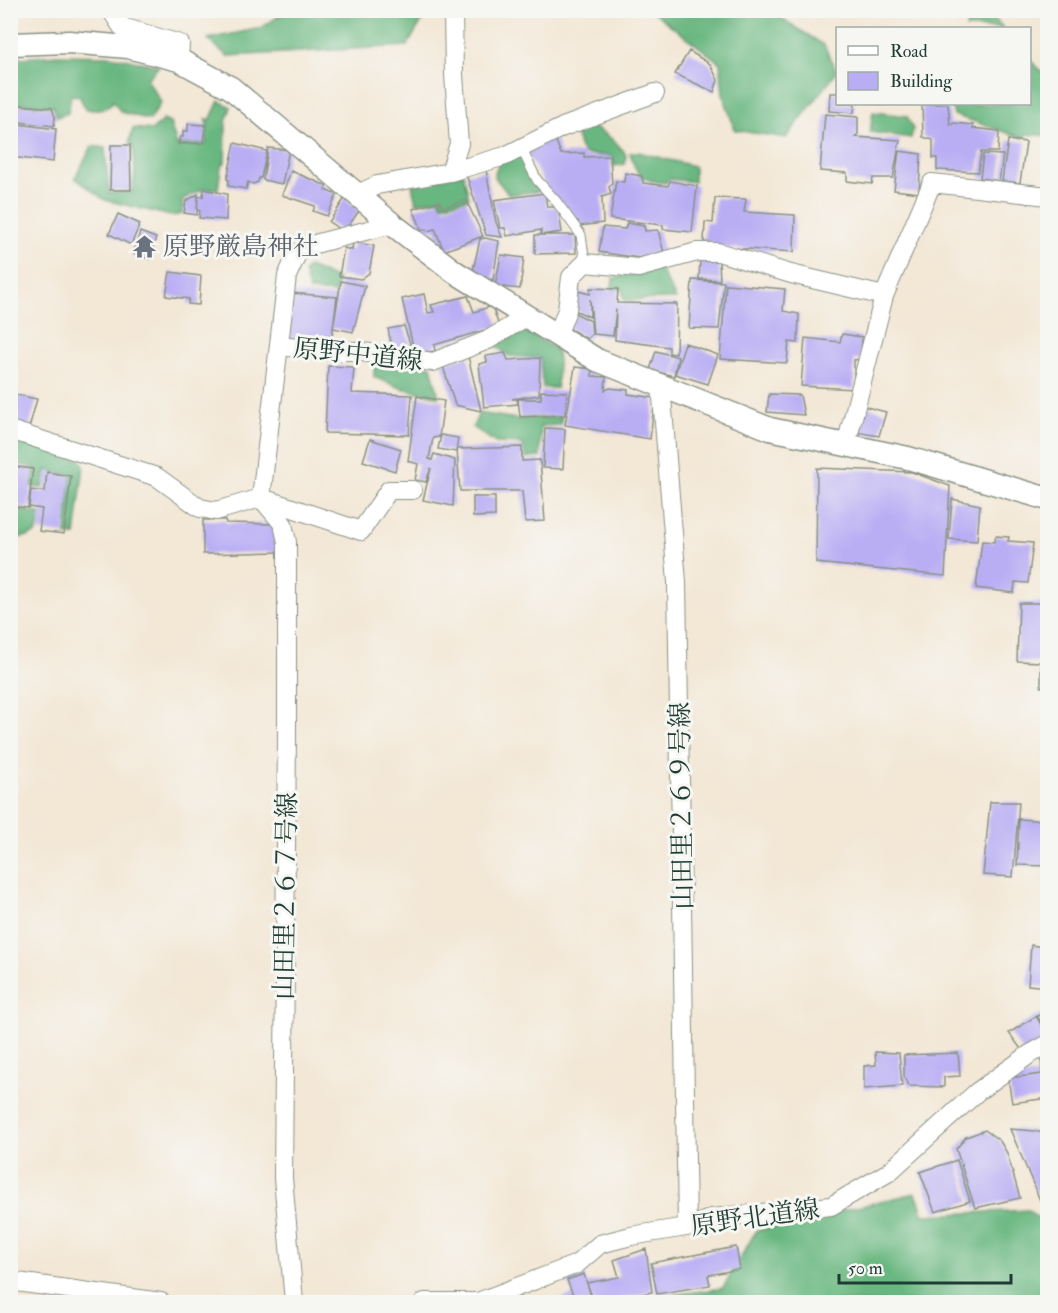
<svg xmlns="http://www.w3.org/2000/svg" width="1058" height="1313" viewBox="0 0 1058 1313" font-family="'IM FELL Double Pica','Noto Serif JP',serif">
<rect width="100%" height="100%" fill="#f6f6f2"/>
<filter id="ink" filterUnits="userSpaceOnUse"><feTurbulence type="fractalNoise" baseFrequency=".0167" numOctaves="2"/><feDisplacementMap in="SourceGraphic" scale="12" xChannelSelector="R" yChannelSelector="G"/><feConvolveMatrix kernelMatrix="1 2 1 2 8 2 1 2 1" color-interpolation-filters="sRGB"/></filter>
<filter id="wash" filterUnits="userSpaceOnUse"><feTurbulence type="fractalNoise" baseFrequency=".008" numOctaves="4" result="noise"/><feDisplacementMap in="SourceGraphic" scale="24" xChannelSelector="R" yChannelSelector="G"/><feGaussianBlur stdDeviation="1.35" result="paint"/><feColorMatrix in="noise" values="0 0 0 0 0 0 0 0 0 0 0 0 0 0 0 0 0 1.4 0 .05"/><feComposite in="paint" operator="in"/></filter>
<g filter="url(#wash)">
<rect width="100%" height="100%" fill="#f3e7d5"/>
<path fill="#69b780" stroke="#447a5a" stroke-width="1.5" d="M 974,10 C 989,10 993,17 1003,28 L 966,28 Z
M 286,11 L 286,10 L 428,11 L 407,46 L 227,56 L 208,39 L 261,28 Z
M 652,11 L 770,11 L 824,45 L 837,72 L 786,138 L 735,130 L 723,94 L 720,63 Z
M 57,55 L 111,56 L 159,66 L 147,79 L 161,102 L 150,120 L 121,112 L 113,101 C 106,111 98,111 86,109 L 79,96 L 71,95 L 68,113 L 57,117 L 53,106 L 11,103 L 10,59 Z
M 1030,60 L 1047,77 L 1047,136 L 1027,134 L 1023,138 L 954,115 L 951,104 L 1030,104 Z
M 219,101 L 231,107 L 226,122 L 225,162 L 221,167 L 218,189 L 204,189 L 183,199 L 182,214 L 171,216 L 105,200 L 75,178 L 92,146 L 105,148 L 109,193 L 132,192 L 135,173 L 133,146 L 129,143 L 133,128 L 153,130 L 163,120 L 170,123 L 177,145 L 206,144 L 207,125 L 205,118 L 210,120 Z
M 873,112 L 907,116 L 913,129 L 911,138 L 870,132 Z
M 579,125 C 596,124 617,141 626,155 L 625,164 L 614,166 L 612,156 L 586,154 L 580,149 L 576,135 Z
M 638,152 L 694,166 L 694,182 L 669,179 L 666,183 C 640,180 638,178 630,153 Z
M 520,155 L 542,191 L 509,195 L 494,176 L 499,163 Z
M 463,173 L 469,198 L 443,205 L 439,199 L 416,203 L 412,185 Z
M 308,267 L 338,279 L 335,293 L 309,291 L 304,272 Z
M 660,268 L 676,299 L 624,300 L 622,289 L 612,289 L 613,278 Z
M 517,327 L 556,349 L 558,359 L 557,388 L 543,388 L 540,358 L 509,356 L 492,343 Z
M 374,358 L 431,366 L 439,397 L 401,388 L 374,377 Z
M 479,413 L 517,419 L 562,417 L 560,425 L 541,426 L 540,457 L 525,458 L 523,444 L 496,443 L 473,427 Z
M 10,438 L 81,460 L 84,466 L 75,535 L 66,536 L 71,475 L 46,470 L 43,488 L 32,487 L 35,468 L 17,464 L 17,461 L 11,459 Z
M 16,509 L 40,513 L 37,532 L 29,536 L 11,539 L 11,514 Z
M 916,1193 L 924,1215 L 1028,1210 L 1047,1226 L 1047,1302 L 621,1302 L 723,1288 L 756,1231 Z"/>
<g id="blocks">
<path fill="#b9aef4" d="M 155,10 L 197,10 L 196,15 L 155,12 Z
M 689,51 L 710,64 L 718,80 L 714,92 L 675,74 Z
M 830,93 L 838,93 L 838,104 L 855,104 L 854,113 L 829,111 Z
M 10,104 L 52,108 L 55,117 L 54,126 L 10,121 Z
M 922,104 L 948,104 L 950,125 L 954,123 L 973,125 L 973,128 L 999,131 L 998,152 L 981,152 L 978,172 L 937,170 L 937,158 L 933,158 L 933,140 L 923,137 Z
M 825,114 L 858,117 L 858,134 L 855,137 L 900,140 L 893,178 L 873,178 L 872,184 L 847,181 L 847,173 L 820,171 Z
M 10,123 L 56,129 L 53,162 L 10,157 Z
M 188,124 L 206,125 L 204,143 L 178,144 L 180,137 L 183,137 L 183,131 L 188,131 Z
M 554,136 L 561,154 L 584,153 L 584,157 L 610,156 L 612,184 L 609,187 L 611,194 L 602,197 L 603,223 L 579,226 L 578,221 L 574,222 L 547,188 L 525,150 Z
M 1008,140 L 1026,142 L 1020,183 L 1002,181 Z
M 235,143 L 267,151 L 261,178 L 259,178 L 258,182 L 253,184 L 248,182 L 246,189 L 228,186 L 229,180 L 227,179 Z
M 111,145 L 130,145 L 131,190 L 110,190 Z
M 268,148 L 289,150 L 282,184 L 263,180 Z
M 899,151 L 921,154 L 919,193 L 894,190 Z
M 983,154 L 1003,155 L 999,181 L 980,178 Z
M 486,170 L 496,222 L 502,237 L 486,235 L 466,174 Z
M 291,171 L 327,186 L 325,190 L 337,195 L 327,216 L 313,211 L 315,206 L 282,195 Z
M 625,173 L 642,176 L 643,183 L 668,186 L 670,181 L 697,186 L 692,232 L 663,229 L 663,225 L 610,219 L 616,181 L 624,182 Z
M 204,189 L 227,194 L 226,220 L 199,218 L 200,211 L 197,209 L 198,197 L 203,196 Z
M 545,193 L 547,207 L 558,207 L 562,232 L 541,235 L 541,230 L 507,236 L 505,228 L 500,228 L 494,200 Z
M 198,194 L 197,215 L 184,213 L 186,201 Z
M 345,198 L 359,211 L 344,232 L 329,222 Z
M 715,198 L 746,199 L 744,212 L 795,215 L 794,252 L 715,247 L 714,243 L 704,242 L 705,222 L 713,223 Z
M 466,200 L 483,236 L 444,251 L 435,229 L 427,231 L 426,229 L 422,230 L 413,209 L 439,201 L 443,208 Z
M 118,214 L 140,224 L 131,245 L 109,234 Z
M 627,223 L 644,226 L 645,231 L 658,230 L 664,253 L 639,258 L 599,252 L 603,227 L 625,229 Z
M 140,232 L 156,238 L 149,259 L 133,254 Z
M 535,235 L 575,235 L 576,253 L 535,254 Z
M 485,238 L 499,241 L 493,280 L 472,275 L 480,239 Z
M 353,242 L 374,246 L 369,273 L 361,279 L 339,276 L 344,248 L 352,250 Z
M 501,255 L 524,258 L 520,289 L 495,286 Z
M 700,261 L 719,261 L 720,280 L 699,279 Z
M 170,272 L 201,276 L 199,305 L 188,304 L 189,299 L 166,296 Z
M 692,280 L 724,282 L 719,329 L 689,328 Z
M 341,281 L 365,286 L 353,332 L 333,328 Z
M 726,284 L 785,289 L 783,311 L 799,314 L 798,343 L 789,342 L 787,363 L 720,359 Z
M 590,288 L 618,289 L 617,303 L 677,304 L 676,354 L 669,353 L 669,347 L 615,340 L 616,309 L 613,336 L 593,334 L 590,299 L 590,317 L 572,309 L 574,290 L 590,294 Z
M 290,293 L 337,297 L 331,344 L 301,344 L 302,339 L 286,338 Z
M 424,294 L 428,313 L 434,312 L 431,305 L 468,296 L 474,312 L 492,306 L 499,326 L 434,345 L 435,351 L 415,355 L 402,299 Z
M 569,310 L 591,321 L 592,334 L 587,339 L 563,325 Z
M 404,326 L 413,352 L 393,354 L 388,329 Z
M 842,334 L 862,337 L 861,359 L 854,360 L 854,389 L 801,386 L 805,338 L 840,342 Z
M 685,343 L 718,355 L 708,384 L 675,374 Z
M 656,351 L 678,357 L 674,376 L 650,370 Z
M 505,353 L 508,360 L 540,358 L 539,395 L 512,399 L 517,399 L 518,404 L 484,407 L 479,364 L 487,362 L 486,356 Z
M 468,356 L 481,411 L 455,405 L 442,363 Z
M 328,366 L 354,367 L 352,393 L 412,395 L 409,435 L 325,433 Z
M 575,367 L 592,369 L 592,376 L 606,377 L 605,390 L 610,388 L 628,390 L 628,394 L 655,398 L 650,439 L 565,425 Z
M 541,391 L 567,392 L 565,415 L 520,417 L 518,399 L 541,399 Z
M 12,394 L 37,399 L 29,428 L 11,425 L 14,413 L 10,412 Z
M 769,394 L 800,395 L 804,415 L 767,412 Z
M 417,396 L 444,401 L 439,437 L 433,438 L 429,459 L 432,460 L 434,454 L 455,460 L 453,506 L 423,500 L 431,468 L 426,482 L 415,480 L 418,464 L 408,461 Z
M 863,406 L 886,412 L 879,436 L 855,432 Z
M 545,428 L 565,429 L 563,469 L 543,468 Z
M 441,435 L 458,438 L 456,452 L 438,449 Z
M 370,439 L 401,449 L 395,471 L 363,461 Z
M 522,447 L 522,461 L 540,460 L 545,521 L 525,522 L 522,491 L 460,491 L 457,449 Z
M 10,466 L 33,469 L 28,508 L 10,506 Z
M 817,468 L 912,472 L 950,486 L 945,576 L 816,563 Z
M 47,472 L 71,476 L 64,534 L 39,531 L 42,509 L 29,507 L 31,490 L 45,492 Z
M 473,497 L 495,497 L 495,516 L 473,517 Z
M 952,499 L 980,505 L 977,541 L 949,539 Z
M 203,520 L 225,520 L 226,523 L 275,524 L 280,552 L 203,554 Z
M 996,536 L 1009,537 L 1008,541 L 1033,543 L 1028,583 L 1015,582 L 1014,593 L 976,588 L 982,541 L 994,542 Z
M 1019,603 L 1048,603 L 1048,687 L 1041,687 L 1041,662 L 1017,661 Z
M 990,802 L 1019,802 L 1013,877 L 983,875 Z
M 1019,819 L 1048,821 L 1048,866 L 1017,865 Z
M 1031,945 L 1048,948 L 1048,987 L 1028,985 Z
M 1048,1010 L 1048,1033 L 1037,1016 Z
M 1036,1016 L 1048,1037 L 1024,1053 L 1009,1033 Z
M 875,1052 L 899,1053 L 902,1086 L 864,1089 L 864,1066 L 876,1065 Z
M 958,1053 L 960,1076 L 944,1077 L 944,1087 L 909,1086 L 904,1077 L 904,1055 Z
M 1048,1054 L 1048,1098 L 1012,1103 L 1008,1078 L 1042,1074 L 1041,1058 Z
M 1010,1129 L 1035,1131 L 1047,1134 L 1047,1217 Z
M 985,1130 L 1000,1141 L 1007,1153 L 1020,1198 L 975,1208 L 956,1149 L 966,1137 Z
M 957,1160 L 970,1201 L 935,1212 L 920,1172 Z
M 736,1247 L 740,1269 L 708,1275 L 710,1285 L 657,1294 L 651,1263 Z
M 646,1249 L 652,1292 L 607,1302 L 594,1302 L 587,1283 L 619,1277 L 614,1260 Z
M 584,1274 L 593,1302 L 558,1302 L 557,1300 L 573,1295 L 567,1280 Z"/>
</g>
</g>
<g filter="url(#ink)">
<use href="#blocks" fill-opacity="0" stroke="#899284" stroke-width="1.5"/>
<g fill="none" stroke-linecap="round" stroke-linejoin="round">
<defs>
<path id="service" d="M 521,148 L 537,180 L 556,201 L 581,235 L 585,263"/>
<path id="minor" d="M 111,10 L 122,27 L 180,44 L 179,60
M 450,172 L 459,144 L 454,75 L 453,10
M 358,194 L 377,185 L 450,172 L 505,156 L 563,127 L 655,93
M 557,336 L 567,310 L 571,277 L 585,263 L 638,268 L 697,252 L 718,252 L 791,274 L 884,296
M 279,346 L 328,351 L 355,351 L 433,362 L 488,340 L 526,317
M 661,385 L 677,582 L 687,1227
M 10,430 L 157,477 L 200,508 L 216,511 L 261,498 L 287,276 L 297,254 L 307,246 L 392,224
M 846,445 L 884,296 L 932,183 L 1048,196
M 261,498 L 283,524 L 287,542 L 287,735 L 283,1178 L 294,1302
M 262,498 L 361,531 L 389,490 L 413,490
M 10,1281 L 161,1302
M 424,1302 L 478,1302 L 577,1264 L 600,1244 L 631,1236 L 692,1226 L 712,1218 L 831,1206 L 889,1172 L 977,1092 L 1030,1054 L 1048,1044"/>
<path id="tertiary" d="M 10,44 L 69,42 L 128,47 L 179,60 L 231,88 L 392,224 L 455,272 L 597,360 L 770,429 L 908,458 L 1048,499"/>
</defs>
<use href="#service" stroke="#899284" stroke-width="11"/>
<use href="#minor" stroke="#899284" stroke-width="20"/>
<use href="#tertiary" stroke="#899284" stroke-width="25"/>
<use href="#service" stroke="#fff" stroke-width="9"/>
<use href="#minor" stroke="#fff" stroke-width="18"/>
<use href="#tertiary" stroke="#fff" stroke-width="22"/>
</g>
</g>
<defs>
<symbol id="temple-bare" viewBox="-9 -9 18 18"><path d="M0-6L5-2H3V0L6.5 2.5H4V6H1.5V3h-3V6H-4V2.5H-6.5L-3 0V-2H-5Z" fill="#6b7280" stroke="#f6f6f2" stroke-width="2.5" paint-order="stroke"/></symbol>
</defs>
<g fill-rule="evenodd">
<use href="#temple-bare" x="128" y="230" width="33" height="33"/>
</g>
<g text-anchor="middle" stroke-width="6" stroke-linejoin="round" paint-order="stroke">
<g font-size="26" fill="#5b616d" stroke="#f6f6f2" text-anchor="start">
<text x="163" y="255">原野厳島神社</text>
</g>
<g font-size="26" fill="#1f3d34" stroke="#f6f6f2">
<text transform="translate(358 354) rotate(6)" y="9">原野中道線</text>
<text transform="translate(681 806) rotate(-91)" y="9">山田里２６９号線</text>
<text transform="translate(285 896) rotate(-89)" y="9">山田里２６７号線</text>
<text transform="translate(755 1217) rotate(-8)" y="9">原野北道線</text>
</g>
</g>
<rect width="1058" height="1313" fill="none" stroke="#f6f6f2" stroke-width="36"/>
<rect x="836" y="27" width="195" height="78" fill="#f6f6f2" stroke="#a0aca6" stroke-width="1.5"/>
<rect x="848" y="46" width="30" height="9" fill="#ffffff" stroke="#a0aca6" stroke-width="1.5"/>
<text x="890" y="57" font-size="18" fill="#1f3d34">Road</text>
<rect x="848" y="72" width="30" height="18" fill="#b9aef4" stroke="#a0aca6" stroke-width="1.5"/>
<text x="890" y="87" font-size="18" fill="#1f3d34">Building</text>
<path d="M839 1274v9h172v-9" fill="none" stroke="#1f3d34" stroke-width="3"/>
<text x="848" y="1274" font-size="18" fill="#1f3d34" stroke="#f6f6f2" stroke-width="4.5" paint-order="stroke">50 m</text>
</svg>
